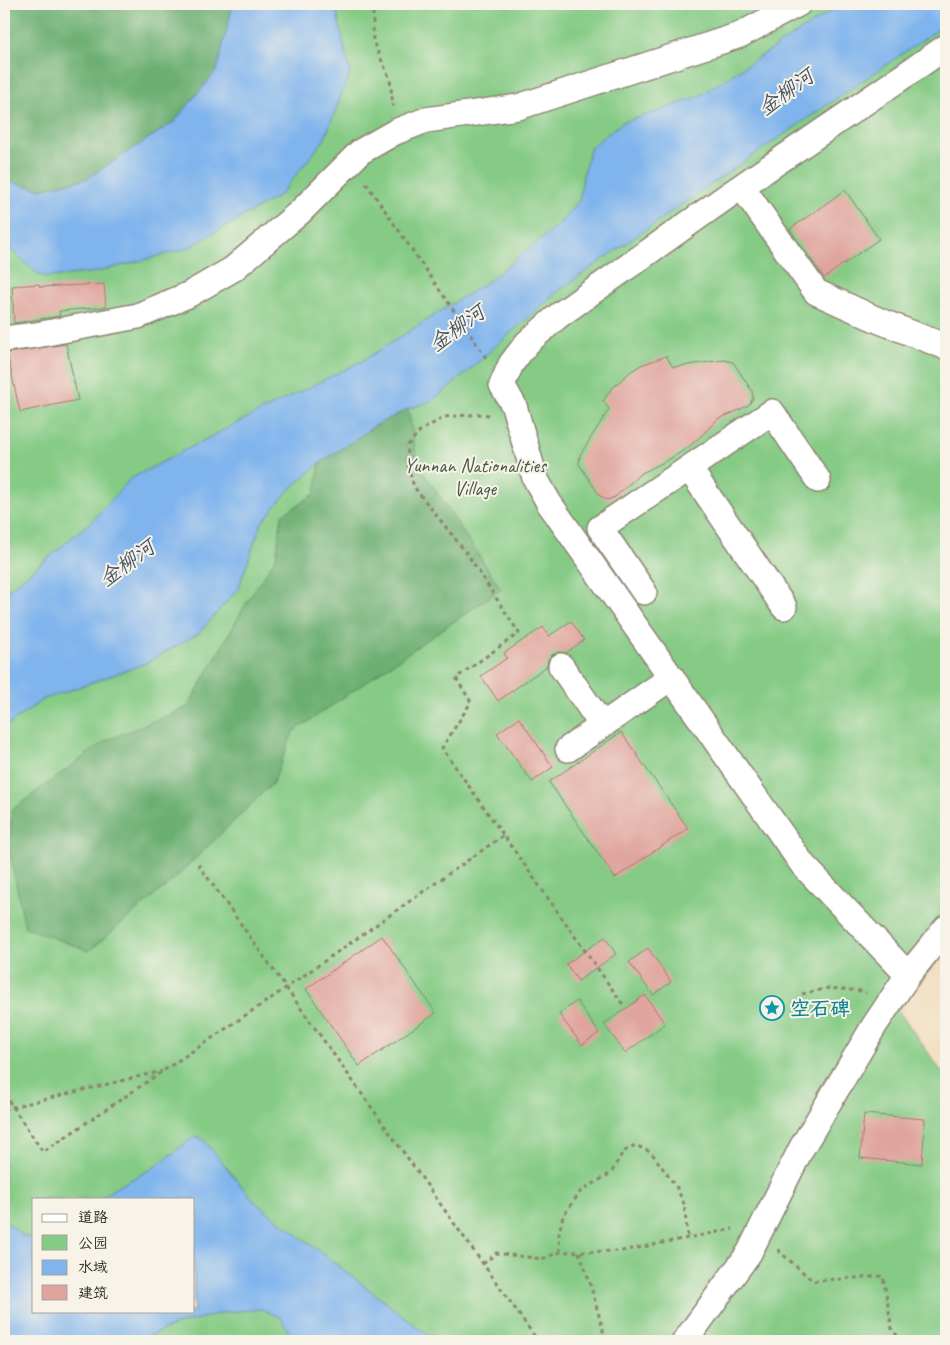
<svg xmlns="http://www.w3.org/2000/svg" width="950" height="1345" viewBox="0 0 950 1345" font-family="Caveat,'LXGW WenKai TC',sans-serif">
<rect width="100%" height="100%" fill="#f7f3e8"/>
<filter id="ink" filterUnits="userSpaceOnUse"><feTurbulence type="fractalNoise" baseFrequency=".02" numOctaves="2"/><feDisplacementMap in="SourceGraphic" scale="10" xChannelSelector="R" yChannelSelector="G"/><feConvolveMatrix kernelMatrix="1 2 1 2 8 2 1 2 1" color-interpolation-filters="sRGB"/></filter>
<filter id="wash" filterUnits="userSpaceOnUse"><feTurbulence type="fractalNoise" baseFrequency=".0096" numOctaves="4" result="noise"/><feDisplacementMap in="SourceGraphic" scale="20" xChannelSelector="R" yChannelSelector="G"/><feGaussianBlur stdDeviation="1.12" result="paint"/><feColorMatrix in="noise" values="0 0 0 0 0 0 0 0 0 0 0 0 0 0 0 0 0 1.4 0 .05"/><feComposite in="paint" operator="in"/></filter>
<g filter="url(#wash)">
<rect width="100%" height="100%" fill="#f2dbbb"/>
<path fill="#85cb85" stroke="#587b58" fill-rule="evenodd" d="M 4,4 L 946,4 L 946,950 L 898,1010 L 946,1078 L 946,1341 L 4,1341 ZM 34,1199 L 194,1199 L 194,1311 L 34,1311 Z"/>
<path fill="#6caf72" stroke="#4c6d4e" d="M 4,4 L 233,4 L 217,70 L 174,122 L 86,179 L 40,189 L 6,181 L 4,178 Z
M 408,409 L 418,464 L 501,589 L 293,732 L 273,783 L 173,880 L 89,951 L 25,927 L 9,849 L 12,810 L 105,741 L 188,707 L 247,602 L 276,557 L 282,515 L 315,494 L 320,463 L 376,425 Z"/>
<path fill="#7fb4ed" stroke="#55708c" d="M 233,4 L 335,4 L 350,73 L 324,140 L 280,195 L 186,249 L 97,272 L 50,277 L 39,275 L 8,247 L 4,246 L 4,178 L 7,181 L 40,189 L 86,179 L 174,122 L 217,70 Z
M 842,4 L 946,4 L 946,24 L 704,189 L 558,291 L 450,387 L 431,401 L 408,409 L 376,425 L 320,463 L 287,492 L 261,524 L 238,589 L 198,634 L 144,664 L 42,700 L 4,728 L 4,593 L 48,558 L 94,519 L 130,479 L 233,425 L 362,361 L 490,280 L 559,224 L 579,201 L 584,171 L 591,147 L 623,122 L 656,112 L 699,96 Z
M 195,1136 L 203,1139 L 255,1202 L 436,1341 L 292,1341 L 291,1337 L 281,1318 L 262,1309 L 225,1312 L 176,1325 L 149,1336 L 140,1341 L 4,1341 L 4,1220 L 23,1236 L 34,1238 L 34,1311 L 194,1311 L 194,1199 L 98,1199 L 117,1187 L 155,1167 Z"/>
<g id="blocks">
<path fill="#dfa49d" d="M 845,190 L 879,239 L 824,278 L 790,229 Z
M 39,284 L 40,287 L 104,284 L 106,307 L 59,311 L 60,316 L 14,323 L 12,286 Z
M 66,344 L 78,400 L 20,412 L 7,353 Z
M 666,356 L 673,367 L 724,360 L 733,362 L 752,391 L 753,398 L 749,405 L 733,413 L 718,419 L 700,437 L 686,449 L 668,460 L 640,474 L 615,497 L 607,500 L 600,496 L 579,464 L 580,455 L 609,409 L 603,401 L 610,390 L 630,372 L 641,365 Z
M 571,621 L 584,640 L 566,653 L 559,652 L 552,655 L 548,659 L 547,666 L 498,701 L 481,676 L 507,658 L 504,653 L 543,627 L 549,636 Z
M 519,718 L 553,767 L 532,782 L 497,733 Z
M 621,732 L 688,828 L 615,878 L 549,782 Z
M 382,936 L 436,1013 L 359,1066 L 306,989 Z
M 605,937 L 616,954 L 578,981 L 566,964 Z
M 648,948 L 671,982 L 653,995 L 629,962 Z
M 645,995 L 665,1024 L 625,1053 L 604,1024 Z
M 577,1001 L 599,1033 L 582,1045 L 559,1014 Z
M 864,1114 L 925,1119 L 922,1164 L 860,1158 Z"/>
</g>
</g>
<g filter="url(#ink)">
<use href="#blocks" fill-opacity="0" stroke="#8e8373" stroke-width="1"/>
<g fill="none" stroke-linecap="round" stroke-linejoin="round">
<defs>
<path id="minor" d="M 742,187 L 816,292 L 880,321 L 944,346
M 4,339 L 36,335 L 138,316 L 188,295 L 233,269 L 300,212 L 360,152 L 395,132 L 426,120 L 518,107 L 740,35 L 798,4
M 689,468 L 784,607
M 644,592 L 600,528 L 772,412 L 818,480
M 561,666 L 602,725
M 568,749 L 672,677
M 908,975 L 803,865 L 549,503 L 535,478 L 514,406 L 502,385 L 511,364 L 527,343 L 558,316 L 726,197 L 946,47
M 685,1341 L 749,1253 L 801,1149 L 874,1026 L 908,975 L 946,928"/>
</defs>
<use href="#minor" stroke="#8e8373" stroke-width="28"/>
<path stroke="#8e8373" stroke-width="3" stroke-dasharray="4 4" stroke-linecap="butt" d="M 373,4 L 373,41 L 390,79 L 393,107
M 366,183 L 487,359
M 489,415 L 481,414 L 444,417 L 420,431 L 408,445 L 407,462 L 414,487 L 468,555 L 519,633 L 456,678 L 471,702 L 442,748 L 624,1006
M 198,864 L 538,1341
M 802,994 L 829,988 L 861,991 L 866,993
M 4,1094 L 43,1152 L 286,988 L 504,835
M 4,1109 L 162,1071
M 779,1249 L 780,1252 L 813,1281 L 883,1276 L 892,1329 L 901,1341
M 560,1252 L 559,1233 L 563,1216 L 581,1191 L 611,1173 L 623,1152 L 635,1145 L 651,1152 L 677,1188 L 684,1204 L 688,1238
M 579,1252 L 590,1283 L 604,1334 L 597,1341
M 483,1264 L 496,1253 L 542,1259 L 560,1252 L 622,1251 L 733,1229"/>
<use href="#minor" stroke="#fff" stroke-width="25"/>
</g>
</g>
<defs>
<symbol id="sight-ring" viewBox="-11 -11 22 22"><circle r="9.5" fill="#f7f3e8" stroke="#0f9aa8" stroke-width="1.5"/><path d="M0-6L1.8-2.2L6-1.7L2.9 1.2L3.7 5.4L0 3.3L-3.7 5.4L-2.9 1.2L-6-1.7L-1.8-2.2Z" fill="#0f9aa8"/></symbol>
</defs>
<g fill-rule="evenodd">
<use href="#sight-ring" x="758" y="994" width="28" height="28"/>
</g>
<g text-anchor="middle" stroke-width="4" stroke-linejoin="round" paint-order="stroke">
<g font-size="20" fill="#465b46" stroke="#f7f3e8">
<text x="475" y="472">Yunnan Nationalities<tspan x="475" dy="23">Village</tspan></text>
</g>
<g font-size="20" font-weight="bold" fill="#0d838f" stroke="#f7f3e8" text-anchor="start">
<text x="790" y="1015">空石碑</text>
</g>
<g font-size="21" font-style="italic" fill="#445465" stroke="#f7f3e8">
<text transform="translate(786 92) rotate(-36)" y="7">金柳河</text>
<text transform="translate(457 328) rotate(-36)" y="7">金柳河</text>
<text transform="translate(127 563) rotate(-36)" y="7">金柳河</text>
</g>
</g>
<rect width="950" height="1345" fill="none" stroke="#f7f3e8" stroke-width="20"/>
<rect x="32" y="1198" width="162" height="115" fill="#f7f3e8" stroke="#a5a39c"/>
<rect x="42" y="1214" width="25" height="8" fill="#ffffff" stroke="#a5a39c"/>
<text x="78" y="1222" font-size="15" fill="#2b2b2b">道路</text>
<rect x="42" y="1235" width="25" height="15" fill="#85cb85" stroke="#a5a39c"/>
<text x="78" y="1248" font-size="15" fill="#2b2b2b">公园</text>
<rect x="42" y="1260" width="25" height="15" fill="#7fb4ed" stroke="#a5a39c"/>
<text x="78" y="1272" font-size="15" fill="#2b2b2b">水域</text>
<rect x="42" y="1285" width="25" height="15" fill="#dfa49d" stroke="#a5a39c"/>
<text x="78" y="1298" font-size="15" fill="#2b2b2b">建筑</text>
</svg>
